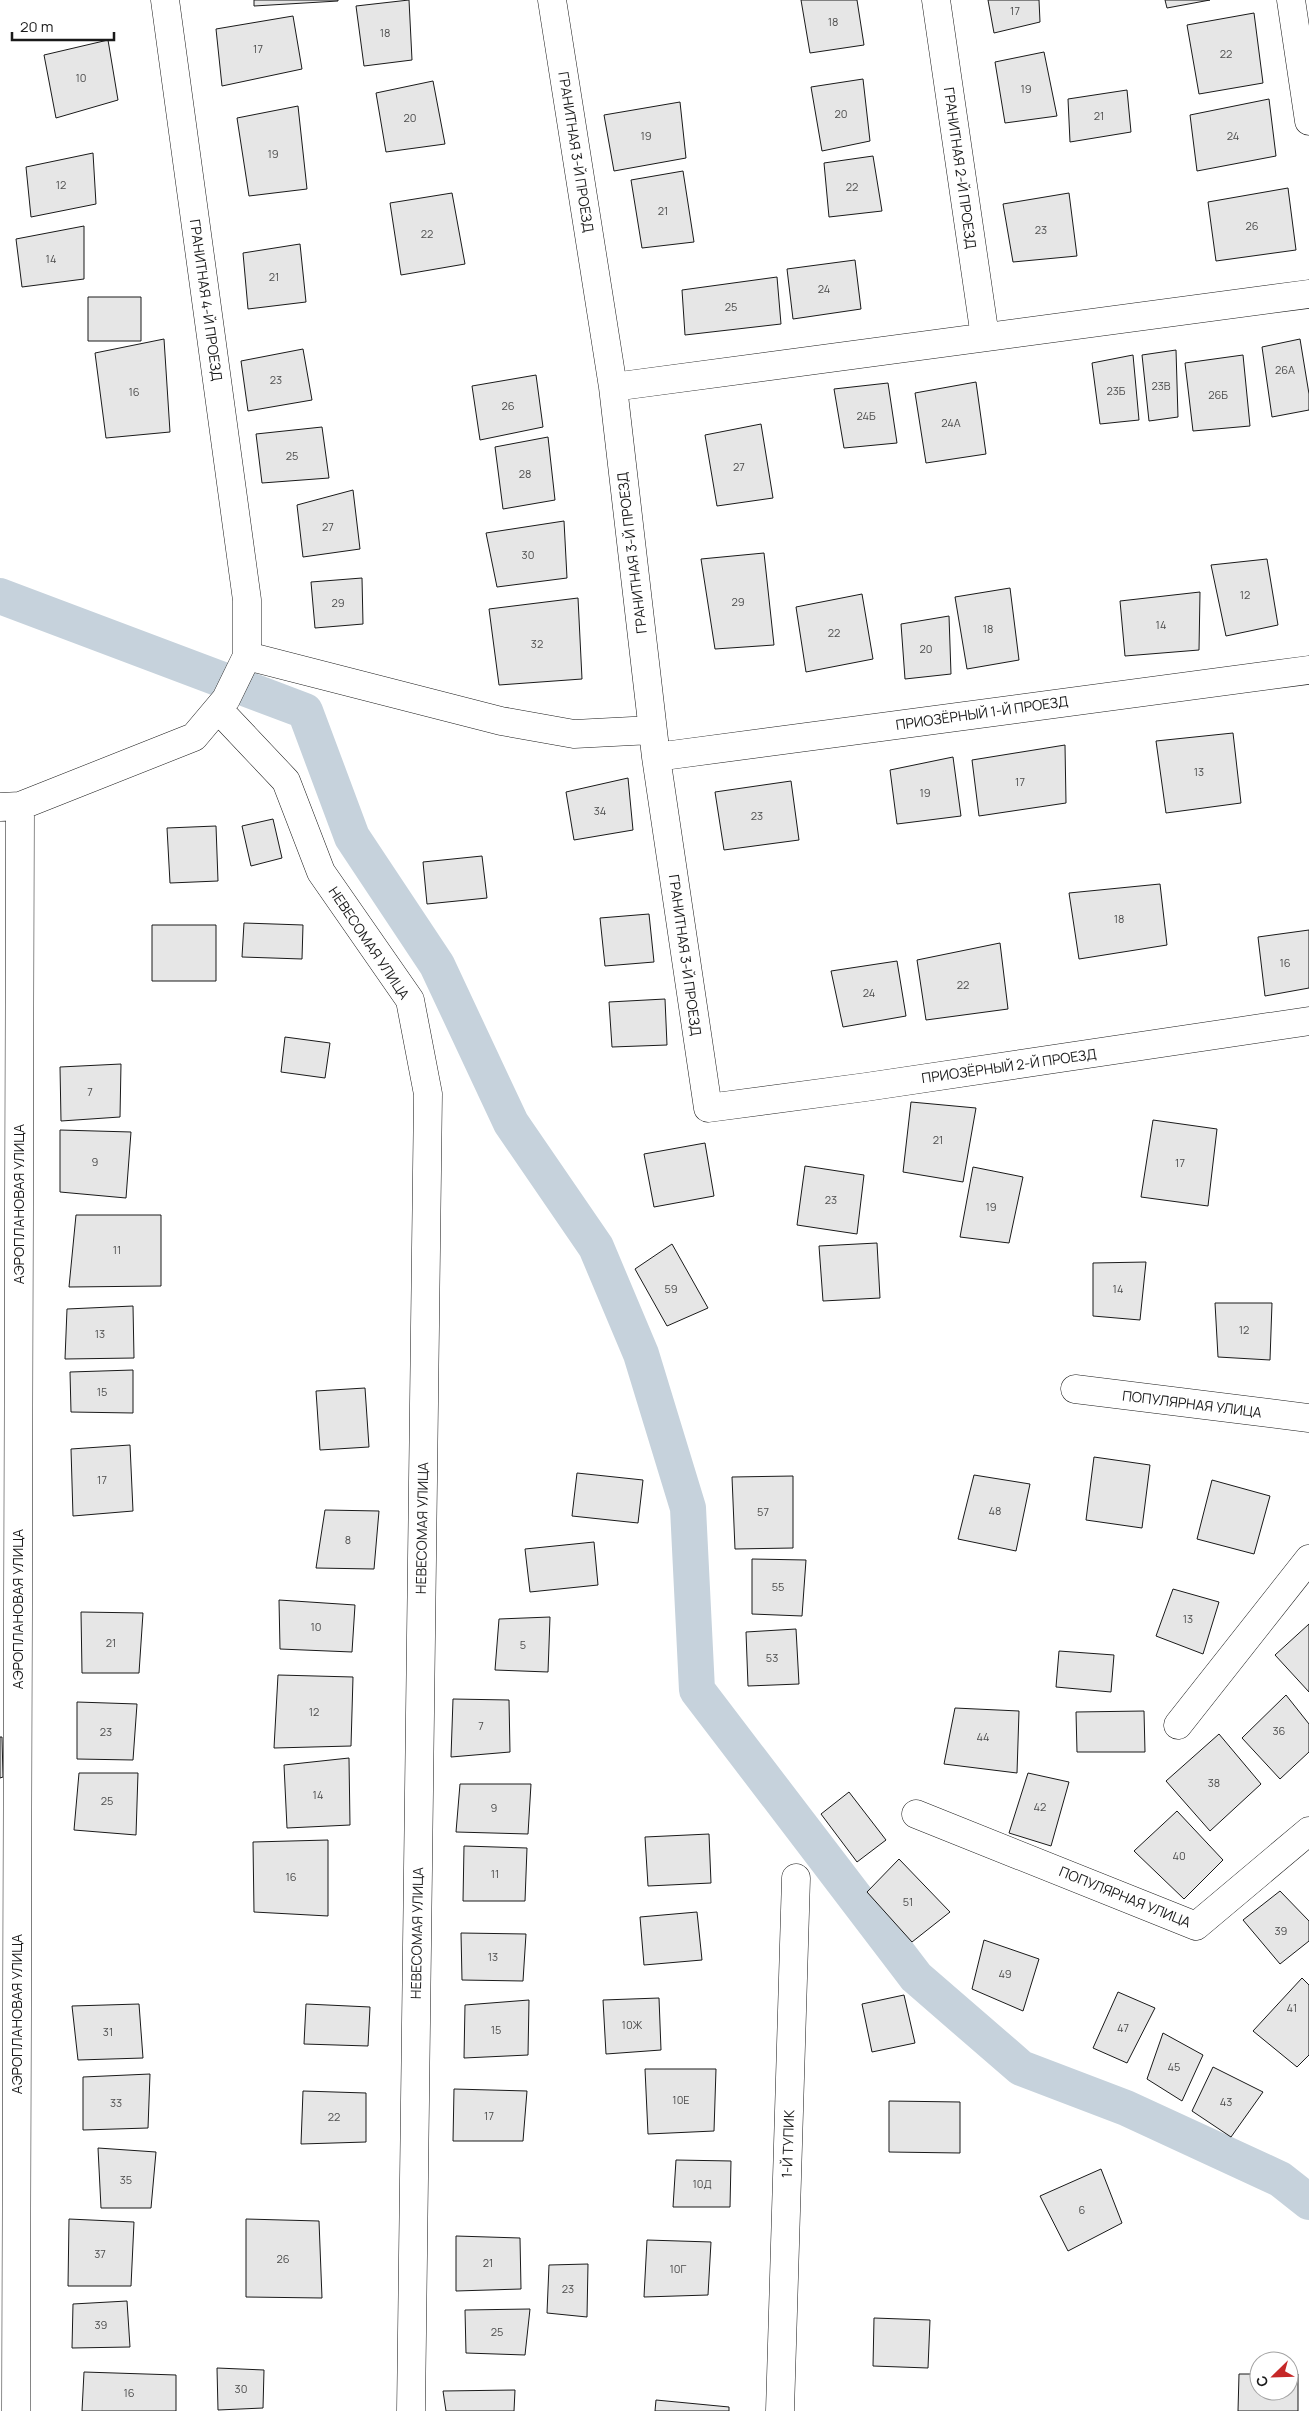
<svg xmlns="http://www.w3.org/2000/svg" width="1309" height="2411" viewBox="0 0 1309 2411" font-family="Manrope,sans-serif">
<rect width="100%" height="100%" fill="#fff"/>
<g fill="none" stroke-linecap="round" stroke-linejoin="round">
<path stroke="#c6d2dc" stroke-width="36" d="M 0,596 L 305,711 L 352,837 L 437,965 L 511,1123 L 596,1247 L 641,1354 L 688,1508 L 697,1690 L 916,1977 L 1021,2068 L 1126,2108 L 1280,2179 L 1309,2202"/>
</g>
<path fill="#e6e6e6" stroke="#1a1a1a" d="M 254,0 L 338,0 L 338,1 L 254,6 Z
M 409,0 L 412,60 L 364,66 L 356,6 Z
M 801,0 L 857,0 L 864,45 L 810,53 Z
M 988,0 L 1039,0 L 1040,22 L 994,33 Z
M 1165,0 L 1210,0 L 1167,8 Z
M 1254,13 L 1263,83 L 1199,94 L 1187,25 Z
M 293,16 L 302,69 L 222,86 L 216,29 Z
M 108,40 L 118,100 L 56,118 L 44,55 Z
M 1044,52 L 1057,116 L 1005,123 L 995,62 Z
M 863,79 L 870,141 L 822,151 L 811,87 Z
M 433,81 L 445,144 L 386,152 L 376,93 Z
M 1127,90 L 1131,132 L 1070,142 L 1068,99 Z
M 1269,99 L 1276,156 L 1197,171 L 1190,115 Z
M 680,102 L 686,158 L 614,171 L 604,115 Z
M 298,106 L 307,189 L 249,196 L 237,118 Z
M 93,153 L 96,204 L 31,217 L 26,167 Z
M 873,156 L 882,211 L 829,217 L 824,163 Z
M 683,171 L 694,242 L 642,248 L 631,180 Z
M 1288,188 L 1296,250 L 1216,261 L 1208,202 Z
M 452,193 L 465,264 L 401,275 L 390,203 Z
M 1069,193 L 1077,256 L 1013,262 L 1003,204 Z
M 84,226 L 84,279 L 22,287 L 16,239 Z
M 300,244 L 306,302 L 248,309 L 243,253 Z
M 855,260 L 861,309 L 793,319 L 787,269 Z
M 777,277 L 781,324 L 685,335 L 682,290 Z
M 88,297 L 141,297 L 141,341 L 88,341 Z
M 164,339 L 170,432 L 106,438 L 95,353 Z
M 1300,339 L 1309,394 L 1309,410 L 1272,417 L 1262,347 Z
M 303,349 L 312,400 L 248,411 L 241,361 Z
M 1176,350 L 1178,417 L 1149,421 L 1142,355 Z
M 1133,355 L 1139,420 L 1100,424 L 1092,363 Z
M 1243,355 L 1250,426 L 1193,431 L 1185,363 Z
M 536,375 L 543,427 L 480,440 L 472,386 Z
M 976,382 L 986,454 L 926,463 L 915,393 Z
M 888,383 L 897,443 L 844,448 L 834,389 Z
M 761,424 L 773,498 L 717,506 L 705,435 Z
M 322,427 L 329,478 L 262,483 L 256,434 Z
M 548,437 L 555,500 L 503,509 L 495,447 Z
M 353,490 L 360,549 L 303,557 L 297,505 Z
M 564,521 L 567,578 L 497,587 L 486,533 Z
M 764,553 L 774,645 L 715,649 L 701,559 Z
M 1267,559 L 1278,625 L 1226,636 L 1211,565 Z
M 362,578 L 363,624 L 315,628 L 311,582 Z
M 1010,588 L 1019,660 L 967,669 L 955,597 Z
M 1200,592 L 1199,650 L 1125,656 L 1120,601 Z
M 862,594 L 873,659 L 806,672 L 796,607 Z
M 578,598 L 582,679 L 499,685 L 489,609 Z
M 949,616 L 951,674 L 905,679 L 901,624 Z
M 1233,733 L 1241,803 L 1166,813 L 1156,741 Z
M 1065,745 L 1066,803 L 979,816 L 972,760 Z
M 953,757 L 961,816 L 897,824 L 890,770 Z
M 628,778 L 633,830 L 574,840 L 566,792 Z
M 791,781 L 799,840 L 724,850 L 715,792 Z
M 273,819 L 282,858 L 251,866 L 242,826 Z
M 216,826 L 218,881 L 170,883 L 167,828 Z
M 482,856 L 487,898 L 427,904 L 423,862 Z
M 1160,884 L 1167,945 L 1079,959 L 1069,893 Z
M 649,914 L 654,962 L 605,966 L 600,918 Z
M 244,923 L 303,925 L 302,959 L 242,957 Z
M 152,925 L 216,925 L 216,981 L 152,981 Z
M 1309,930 L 1309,988 L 1265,996 L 1258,937 Z
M 1000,943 L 1008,1009 L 926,1020 L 917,960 Z
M 897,961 L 906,1016 L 843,1027 L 831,971 Z
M 665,999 L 667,1045 L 612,1047 L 609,1002 Z
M 285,1037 L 330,1043 L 325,1078 L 281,1072 Z
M 121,1064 L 120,1117 L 61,1121 L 60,1067 Z
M 911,1102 L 976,1108 L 963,1182 L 903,1172 Z
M 1153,1120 L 1217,1129 L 1208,1206 L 1141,1197 Z
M 60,1130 L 131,1132 L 126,1198 L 60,1192 Z
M 705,1143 L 714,1196 L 654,1207 L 644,1154 Z
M 805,1166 L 864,1175 L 857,1234 L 797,1225 Z
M 973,1167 L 1023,1177 L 1009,1243 L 960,1237 Z
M 76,1215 L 161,1215 L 161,1286 L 69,1287 Z
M 877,1243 L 880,1298 L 823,1301 L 819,1246 Z
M 672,1244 L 708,1308 L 667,1326 L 635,1269 Z
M 1146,1262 L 1140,1320 L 1093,1316 L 1093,1263 Z
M 1215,1303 L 1272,1303 L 1270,1360 L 1218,1357 Z
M 133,1306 L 134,1358 L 65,1359 L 67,1309 Z
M 133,1370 L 133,1413 L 71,1412 L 70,1372 Z
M 365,1388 L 369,1447 L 320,1450 L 316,1391 Z
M 130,1445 L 133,1511 L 73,1516 L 71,1449 Z
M 1094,1457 L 1150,1465 L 1142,1528 L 1086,1520 Z
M 577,1473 L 643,1480 L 638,1523 L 572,1516 Z
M 974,1475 L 1030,1484 L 1016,1551 L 958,1539 Z
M 793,1476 L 793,1548 L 735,1549 L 732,1477 Z
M 1212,1480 L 1270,1496 L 1254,1554 L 1197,1539 Z
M 325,1510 L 379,1511 L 374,1569 L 316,1568 Z
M 594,1542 L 598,1585 L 530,1592 L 525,1549 Z
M 752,1559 L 806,1560 L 802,1616 L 752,1614 Z
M 1173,1589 L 1219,1602 L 1203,1654 L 1156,1636 Z
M 279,1600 L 355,1605 L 352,1652 L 280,1649 Z
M 81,1612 L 143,1613 L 139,1673 L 82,1673 Z
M 550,1617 L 548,1672 L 495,1670 L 499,1619 Z
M 1309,1624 L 1309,1692 L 1275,1655 Z
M 796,1629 L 799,1684 L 748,1686 L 746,1632 Z
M 1059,1651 L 1114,1655 L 1111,1692 L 1056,1687 Z
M 278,1675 L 353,1677 L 351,1746 L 274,1748 Z
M 1286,1695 L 1309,1724 L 1309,1752 L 1280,1779 L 1242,1738 Z
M 453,1699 L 509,1700 L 510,1752 L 451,1757 Z
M 77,1702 L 137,1704 L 133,1760 L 77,1759 Z
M 955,1708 L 1019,1711 L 1017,1773 L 944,1764 Z
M 1144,1711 L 1145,1752 L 1077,1752 L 1076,1712 Z
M 1219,1734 L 1261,1784 L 1210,1831 L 1166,1781 Z
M 0,1737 L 2,1737 L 3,1777 L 0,1778 Z
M 349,1758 L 350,1825 L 287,1828 L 284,1765 Z
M 79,1773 L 138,1773 L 136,1835 L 74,1830 Z
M 1028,1773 L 1069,1782 L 1051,1846 L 1009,1833 Z
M 460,1784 L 531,1784 L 528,1834 L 456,1832 Z
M 849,1792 L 886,1840 L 857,1862 L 821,1814 Z
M 1177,1811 L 1223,1860 L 1184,1899 L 1134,1851 Z
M 709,1834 L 711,1883 L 648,1886 L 645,1837 Z
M 328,1840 L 328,1916 L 254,1912 L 253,1842 Z
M 464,1846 L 527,1848 L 525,1901 L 463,1901 Z
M 899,1859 L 950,1912 L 912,1942 L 867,1892 Z
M 1280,1891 L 1309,1921 L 1309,1941 L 1280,1964 L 1243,1920 Z
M 697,1912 L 702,1960 L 644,1965 L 640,1917 Z
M 461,1933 L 526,1934 L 523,1981 L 462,1980 Z
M 984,1940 L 1039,1959 L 1023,2011 L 972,1989 Z
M 1302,1978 L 1309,1985 L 1309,2055 L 1297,2067 L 1253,2031 Z
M 1118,1992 L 1155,2008 L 1127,2063 L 1093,2048 Z
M 904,1995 L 915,2043 L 872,2052 L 862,2004 Z
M 659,1998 L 661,2050 L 606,2054 L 603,2000 Z
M 529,2000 L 528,2055 L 464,2058 L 465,2005 Z
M 139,2004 L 143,2058 L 78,2060 L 72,2006 Z
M 306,2004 L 370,2007 L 368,2046 L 304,2044 Z
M 1163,2033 L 1203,2055 L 1182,2101 L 1147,2079 Z
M 1213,2067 L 1263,2092 L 1231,2137 L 1192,2111 Z
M 645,2069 L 716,2069 L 714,2131 L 648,2134 Z
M 150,2074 L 148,2128 L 83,2130 L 83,2077 Z
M 454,2089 L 527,2091 L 523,2141 L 453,2141 Z
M 303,2091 L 366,2093 L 366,2142 L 301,2144 Z
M 889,2101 L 960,2102 L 960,2153 L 889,2152 Z
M 98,2148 L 156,2152 L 151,2208 L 101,2208 Z
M 676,2160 L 731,2161 L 730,2207 L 673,2207 Z
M 1101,2169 L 1122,2223 L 1068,2251 L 1040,2196 Z
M 69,2219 L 134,2222 L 131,2286 L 68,2286 Z
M 246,2219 L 319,2221 L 322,2298 L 246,2297 Z
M 456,2236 L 520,2238 L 521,2289 L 456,2291 Z
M 647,2240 L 711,2242 L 708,2295 L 644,2297 Z
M 588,2264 L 587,2317 L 547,2313 L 549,2265 Z
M 127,2301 L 130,2347 L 72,2348 L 73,2304 Z
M 530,2309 L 525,2355 L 466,2353 L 465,2310 Z
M 874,2318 L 930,2320 L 928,2368 L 873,2366 Z
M 217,2368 L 264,2370 L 263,2408 L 218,2410 Z
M 84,2372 L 176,2375 L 176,2411 L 82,2411 Z
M 1239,2374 L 1259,2374 L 1259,2391 L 1289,2391 L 1289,2374 L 1298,2374 L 1298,2411 L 1238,2411 Z
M 515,2390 L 514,2411 L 446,2411 L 443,2391 Z
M 656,2400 L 729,2407 L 729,2411 L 655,2411 Z"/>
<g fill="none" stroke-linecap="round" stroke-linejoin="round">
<defs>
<path id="minor" d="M 552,0 L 613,387 L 656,757 L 708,1108 L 866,1087 L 1309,1021
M 936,0 L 985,337
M 1291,0 L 1309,121
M 613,387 L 1309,294
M 247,656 L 501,721 L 574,734 L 652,730
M 218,709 L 286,781 L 321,872 L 410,1000 L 428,1094 L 411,2411
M 656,757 L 1309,670
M 0,807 L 20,806 L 194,737 L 226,699 L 247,656 L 247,600 L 165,0
M 1075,1389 L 1309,1418
M 1178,1725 L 1309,1559
M 916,1814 L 1196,1926 L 1309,1831
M 16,2411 L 20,806
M 780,2411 L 796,1878"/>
</defs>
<use href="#minor" stroke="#1a1a1a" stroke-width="29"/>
<use href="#minor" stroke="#fff" stroke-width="28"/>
</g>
<g text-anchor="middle" stroke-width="4" stroke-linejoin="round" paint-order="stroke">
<g font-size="11" fill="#4d4d4d">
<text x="1015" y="15">17</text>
<text x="833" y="26">18</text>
<text x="385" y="37">18</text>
<text x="258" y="53">17</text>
<text x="1226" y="58">22</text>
<text x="81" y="82">10</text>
<text x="1026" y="93">19</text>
<text x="841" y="118">20</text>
<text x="1099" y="120">21</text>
<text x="410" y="122">20</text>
<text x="646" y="140">19</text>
<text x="1233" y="140">24</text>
<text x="273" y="158">19</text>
<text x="61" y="189">12</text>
<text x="852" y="191">22</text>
<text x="663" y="215">21</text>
<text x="1252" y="230">26</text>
<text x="1041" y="234">23</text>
<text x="427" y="238">22</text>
<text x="51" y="263">14</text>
<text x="274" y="281">21</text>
<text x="824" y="293">24</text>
<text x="731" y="311">25</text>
<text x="1285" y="374">26А</text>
<text x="276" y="384">23</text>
<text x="1161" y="390">23В</text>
<text x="1116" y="395">23Б</text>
<text x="134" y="396">16</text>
<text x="1218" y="399">26Б</text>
<text x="508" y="410">26</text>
<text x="866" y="420">24Б</text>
<text x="951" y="427">24А</text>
<text x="292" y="460">25</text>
<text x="739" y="471">27</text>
<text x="525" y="478">28</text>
<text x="328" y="531">27</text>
<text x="528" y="559">30</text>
<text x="1245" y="599">12</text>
<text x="738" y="606">29</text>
<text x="338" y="607">29</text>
<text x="1161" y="629">14</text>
<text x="988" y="633">18</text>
<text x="834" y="637">22</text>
<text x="537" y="648">32</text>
<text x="926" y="653">20</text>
<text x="1199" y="776">13</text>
<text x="1020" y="786">17</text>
<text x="925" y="797">19</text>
<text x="600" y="815">34</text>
<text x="757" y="820">23</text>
<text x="1119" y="923">18</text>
<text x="1285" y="967">16</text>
<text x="963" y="989">22</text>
<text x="869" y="997">24</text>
<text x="90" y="1096">7</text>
<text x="938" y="1144">21</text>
<text x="95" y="1166">9</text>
<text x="1180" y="1167">17</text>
<text x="831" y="1204">23</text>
<text x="991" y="1211">19</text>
<text x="117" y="1254">11</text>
<text x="671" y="1293">59</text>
<text x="1118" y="1293">14</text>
<text x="1244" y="1334">12</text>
<text x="100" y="1338">13</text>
<text x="102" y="1396">15</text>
<text x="102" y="1484">17</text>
<text x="995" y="1515">48</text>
<text x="763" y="1516">57</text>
<text x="348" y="1544">8</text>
<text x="778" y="1591">55</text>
<text x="1188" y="1623">13</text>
<text x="316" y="1631">10</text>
<text x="111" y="1647">21</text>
<text x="523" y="1649">5</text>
<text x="772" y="1662">53</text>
<text x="314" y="1716">12</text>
<text x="481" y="1730">7</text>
<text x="1279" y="1735">36</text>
<text x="106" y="1736">23</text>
<text x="983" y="1741">44</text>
<text x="1214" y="1787">38</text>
<text x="318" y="1799">14</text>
<text x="107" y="1805">25</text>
<text x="1040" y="1811">42</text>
<text x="494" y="1812">9</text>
<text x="1179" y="1860">40</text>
<text x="495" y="1878">11</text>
<text x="291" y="1881">16</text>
<text x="908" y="1906">51</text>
<text x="1281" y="1935">39</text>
<text x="493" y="1961">13</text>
<text x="1005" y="1978">49</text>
<text x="1292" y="2012">41</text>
<text x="632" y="2029">10Ж</text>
<text x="1123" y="2032">47</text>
<text x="496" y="2034">15</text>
<text x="108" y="2036">31</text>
<text x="1174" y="2071">45</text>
<text x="681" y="2104">10Е</text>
<text x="1226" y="2106">43</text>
<text x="116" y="2107">33</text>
<text x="489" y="2120">17</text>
<text x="334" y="2121">22</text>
<text x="126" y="2184">35</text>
<text x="702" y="2188">10Д</text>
<text x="1082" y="2214">6</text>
<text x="100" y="2258">37</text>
<text x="283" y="2263">26</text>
<text x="488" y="2267">21</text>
<text x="678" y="2273">10Г</text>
<text x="568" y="2293">23</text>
<text x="101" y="2329">39</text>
<text x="497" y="2336">25</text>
<text x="241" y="2393">30</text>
<text x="129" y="2397">16</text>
</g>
<g font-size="14" fill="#1a1a1a" stroke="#fff">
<text transform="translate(576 152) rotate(81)" y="5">ГРАНИТНАЯ 3-Й ПРОЕЗД</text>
<text transform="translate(960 168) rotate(82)" y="5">ГРАНИТНАЯ 2-Й ПРОЕЗД</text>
<text transform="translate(206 300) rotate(82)" y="5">ГРАНИТНАЯ 4-Й ПРОЕЗД</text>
<text transform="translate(632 553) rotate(-97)" y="5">ГРАНИТНАЯ 3-Й ПРОЕЗД</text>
<text transform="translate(982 713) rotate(-8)" y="5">ПРИОЗЁРНЫЙ 1-Й ПРОЕЗД</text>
<text transform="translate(369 943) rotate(56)" y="5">НЕВЕСОМАЯ УЛИЦА</text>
<text transform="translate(685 955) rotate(82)" y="5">ГРАНИТНАЯ 3-Й ПРОЕЗД</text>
<text transform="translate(1009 1066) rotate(-8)" y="5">ПРИОЗЁРНЫЙ 2-Й ПРОЕЗД</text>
<text transform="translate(19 1204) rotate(-90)" y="5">АЭРОПЛАНОВАЯ УЛИЦА</text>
<text transform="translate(1192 1404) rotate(7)" y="5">ПОПУЛЯРНАЯ УЛИЦА</text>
<text transform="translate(422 1528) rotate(-89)" y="5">НЕВЕСОМАЯ УЛИЦА</text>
<text transform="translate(18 1609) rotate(-90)" y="5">АЭРОПЛАНОВАЯ УЛИЦА</text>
<text transform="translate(1125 1897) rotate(22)" y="5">ПОПУЛЯРНАЯ УЛИЦА</text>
<text transform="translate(417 1933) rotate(-89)" y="5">НЕВЕСОМАЯ УЛИЦА</text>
<text transform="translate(17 2014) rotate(-90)" y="5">АЭРОПЛАНОВАЯ УЛИЦА</text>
<text transform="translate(788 2144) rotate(-88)" y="5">1-Й ТУПИК</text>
</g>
</g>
<g transform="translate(1274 2376) rotate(247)"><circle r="24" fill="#ffffff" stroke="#a3a3a3"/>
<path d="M0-4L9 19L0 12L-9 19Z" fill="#c62828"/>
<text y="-8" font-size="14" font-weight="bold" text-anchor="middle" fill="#1a1a1a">С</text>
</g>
<path d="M12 32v8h102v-8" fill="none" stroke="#1a1a1a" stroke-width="2.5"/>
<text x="20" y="32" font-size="15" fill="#1a1a1a" stroke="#ffffff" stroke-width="4" paint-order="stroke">20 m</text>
</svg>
